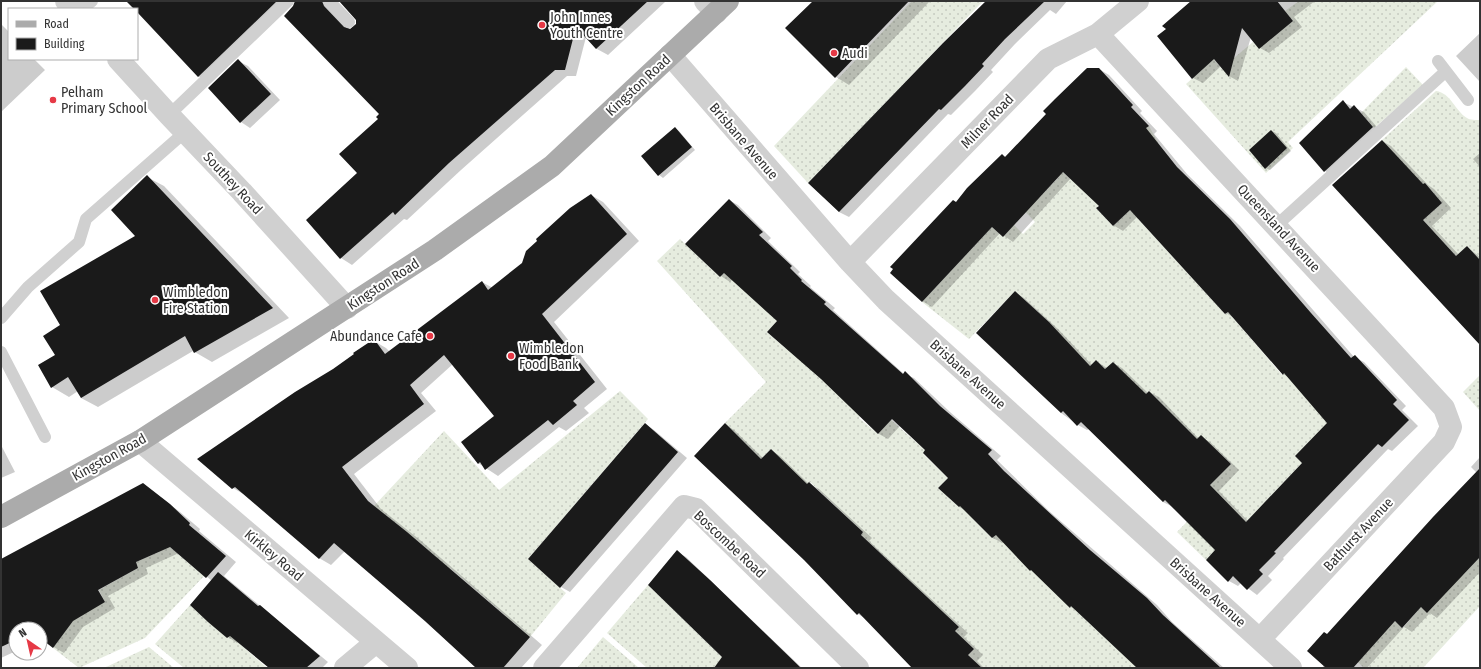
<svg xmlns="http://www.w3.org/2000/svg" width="1481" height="669" viewBox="0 0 1481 669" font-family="'Fira Sans Condensed',sans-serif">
<defs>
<pattern id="garden-dots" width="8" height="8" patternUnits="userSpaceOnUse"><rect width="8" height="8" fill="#e6ecdf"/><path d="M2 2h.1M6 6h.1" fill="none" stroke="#c6cbc0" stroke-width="1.8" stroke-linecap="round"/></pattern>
</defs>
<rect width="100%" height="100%" fill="#fff"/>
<path fill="url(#garden-dots)" d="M 912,1 L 983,1 L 808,183 L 774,146 Z
M 1299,1 L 1438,1 L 1288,142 L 1293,148 L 1266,173 L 1186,84 L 1203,69 L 1195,59 L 1206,50 L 1222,69 L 1228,67 L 1234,58 L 1253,42 L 1259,48 L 1293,21 L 1285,11 Z
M 1406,67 L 1423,85 L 1374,128 L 1361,113 Z
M 1436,91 C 1451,93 1455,111 1467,118 C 1470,120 1476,120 1480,120 L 1480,260 L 1467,246 L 1456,256 L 1423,220 L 1442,203 L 1425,183 L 1404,202 L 1396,156 L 1382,140 Z
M 1149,126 L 1161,148 L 1096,208 L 1113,226 L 1130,210 L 1225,314 L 1228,312 L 1282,375 L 1284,373 L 1333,374 L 1355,355 L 1376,379 L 1295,456 L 1302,463 L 1245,523 L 1226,538 L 1206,560 L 1177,532 L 1216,492 L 1210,485 L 1231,464 L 1201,436 L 1181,456 L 1166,408 L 1149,391 L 1138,402 L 1122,371 L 1113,362 L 1105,369 L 1096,360 L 1084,371 L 1050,323 L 1015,291 L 969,339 L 922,302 L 992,227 L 1003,237 L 1014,225 L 1023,234 L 1035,222 L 1015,201 L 1038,199 L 1059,177 L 1047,166 L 1051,161 L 1070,179 L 1086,162 Z
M 680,239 L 720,277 L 729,268 L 777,321 L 767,332 L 785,348 L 792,341 L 865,412 L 859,418 L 878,434 L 891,420 L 925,450 L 923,454 L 948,478 L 938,488 L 959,507 L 969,496 L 973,519 L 992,538 L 1004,527 L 1040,560 L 1070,608 L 1081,596 L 1080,614 L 1138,668 L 982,668 L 968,655 L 974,649 L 955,631 L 959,627 L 861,535 L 863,532 L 810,482 L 807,485 L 771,449 L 761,459 L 725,423 L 766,382 L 657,261 Z
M 1480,375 L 1480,411 L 1463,392 Z
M 620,391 L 648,419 L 528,559 L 566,593 L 530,637 L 513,622 L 500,637 L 494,631 L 506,616 L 450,568 L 436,584 L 437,558 L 414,538 L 401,554 L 404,530 L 374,506 L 444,431 L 499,490 Z
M 145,526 L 204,576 L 145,638 L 79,668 L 53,648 L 66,630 L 62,626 L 82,616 L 78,607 L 105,602 L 99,590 L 138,568 L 136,562 L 159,552 Z
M 1480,557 L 1480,606 L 1423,668 L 1364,668 L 1358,662 L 1395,621 L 1403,628 L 1421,607 L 1427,613 L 1451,563 L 1463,575 Z
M 648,585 L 722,657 L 715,668 L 647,668 L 607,633 Z
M 190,605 L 227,638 L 230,635 L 267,668 L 184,668 L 155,644 Z
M 603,637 L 639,668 L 577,668 Z
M 149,647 L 174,668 L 104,668 Z"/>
<path fill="#0003" d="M 128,1 L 295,1 L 210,83 L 198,76 Z
M 296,1 L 337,1 L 335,13 L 351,30 L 357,25 L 355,16 L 341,1 L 665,2 L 608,55 L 597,49 L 586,37 L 576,76 L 567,76 L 461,170 L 407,220 L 404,219 L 352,265 L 341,258 L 308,220 L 358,173 L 380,114 Z
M 815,1 L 930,1 L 849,85 L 836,77 Z
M 986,1 L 1067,1 L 1056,14 L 1050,10 L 1015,44 L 991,70 L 993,72 L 975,91 L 951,115 L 948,114 L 849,217 L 839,212 L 809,183 Z
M 1193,1 L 1315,1 L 1294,17 L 1302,27 L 1269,53 L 1260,48 L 1251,37 L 1238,81 L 1229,76 L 1221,66 L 1203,83 L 1193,78 L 1167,29 Z
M 1,24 L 9,32 L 9,59 L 34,59 L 45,70 L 1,112 Z
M 1480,33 L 1480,82 L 1456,56 Z
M 238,61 L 248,66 L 280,100 L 250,128 L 241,122 L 209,88 Z
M 1088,69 L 1099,69 L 1109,75 L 1142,111 L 1140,113 L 1157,131 L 1154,134 L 1187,174 L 1240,226 L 1354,357 L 1364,362 L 1406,406 L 1402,410 L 1418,426 L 1392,451 L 1388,449 L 1283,558 L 1284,559 L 1268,576 L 1272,580 L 1257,595 L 1241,583 L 1238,586 L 1229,581 L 1217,550 L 1173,507 L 1163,502 L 1089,429 L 1087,430 L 1078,425 L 1061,413 L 1015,292 L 1024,298 L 1058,329 L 1092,365 L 1096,361 L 1107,368 L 1113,363 L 1122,368 L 1148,393 L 1149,392 L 1159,397 L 1199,439 L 1201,437 L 1210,442 L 1239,470 L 1219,491 L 1248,521 L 1304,463 L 1329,423 L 1290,378 L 1283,374 L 1236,319 L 1226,313 L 1137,217 L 1123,231 L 1113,225 L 1100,206 L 1071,178 L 1013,242 L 1000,233 L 932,307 L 922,301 L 957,203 L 1002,155 L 1006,157 L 1048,114 L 1045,111 Z
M 1343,102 L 1364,112 L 1382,133 L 1334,176 L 1325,171 Z
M 675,128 L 679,131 L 695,150 L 663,178 L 659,175 Z
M 1272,131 L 1276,133 L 1291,151 L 1270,170 L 1265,168 Z
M 1382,141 L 1391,146 L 1428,185 L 1434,189 L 1451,208 L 1432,226 L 1459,255 L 1467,247 L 1480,257 L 1480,344 Z
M 1480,153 L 1480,167 L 1473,159 Z
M 147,177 L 164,186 L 289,318 L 212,362 L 193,351 L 98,407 L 81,398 L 78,391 L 69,397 L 52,387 L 39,365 L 56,355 L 61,326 L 136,237 Z
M 591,195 L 603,202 L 639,241 L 554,322 L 607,389 L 584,408 L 589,413 L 566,431 L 559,427 L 498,476 L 478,463 L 495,416 L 453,364 L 421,393 L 436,411 L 354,474 L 381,509 L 420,540 L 542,645 L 521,668 L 478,668 L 345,551 L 331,565 L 319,558 L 245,495 L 233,488 L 334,370 L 374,341 L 386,348 L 390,352 L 482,282 L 493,288 L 523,264 Z
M 729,200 L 738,205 L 771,238 L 768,241 L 800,272 L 798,274 L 811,286 L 810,287 L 835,308 L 833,310 L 904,374 L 914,378 L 950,412 L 1001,456 L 997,460 L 1049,511 L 1157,605 L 1172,622 L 1224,668 L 1141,668 L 1079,612 L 1071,607 L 1004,542 L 1002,543 L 993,538 L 965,510 L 959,507 L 949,478 L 927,450 L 900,426 L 888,439 L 879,434 L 822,378 L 779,320 L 733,279 L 730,282 L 721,276 L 687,244 Z
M 645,424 L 654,430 L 687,458 L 570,592 L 561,587 Z
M 725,424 L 734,430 L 763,458 L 771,450 L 780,456 L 809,484 L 819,489 L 872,538 L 869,541 L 968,633 L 964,637 L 983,655 L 977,661 L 984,668 L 916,668 L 866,619 L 858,614 L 805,560 Z
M 1,445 L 15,472 L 1,478 Z
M 1480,457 L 1480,572 L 1437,618 L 1430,613 L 1412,632 L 1404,627 L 1367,668 L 1322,668 L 1324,665 L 1327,635 L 1477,473 L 1471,467 Z
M 143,484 L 180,512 L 200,529 L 199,531 L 236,562 L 224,576 L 328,662 L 322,668 L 270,668 L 239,641 L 237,643 L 228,637 L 212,581 L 179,553 L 146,568 L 148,574 L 108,596 L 115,608 L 83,627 L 64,653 L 40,639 L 40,629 L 16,629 L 16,651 L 1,658 L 1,560 Z
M 677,552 L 686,557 L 802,668 L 717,668 L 723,657 Z"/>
<path fill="#1a1a1a" d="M 126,1 L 277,1 L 198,77 L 137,12 L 137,9 L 134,9 Z
M 295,1 L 322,1 L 324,6 L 344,27 L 350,29 L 356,24 L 356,20 L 339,1 L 648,1 L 596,49 L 576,27 L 565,70 L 555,70 L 449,163 L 395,215 L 393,212 L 340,259 L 306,220 L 357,173 L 339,154 L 378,119 L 376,117 L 379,114 L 284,16 L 293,6 Z
M 813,1 L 909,1 L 835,78 L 785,28 Z
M 986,1 L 1045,1 L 1005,39 L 982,64 L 984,66 L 965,86 L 941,110 L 939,109 L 839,212 L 808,183 L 943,43 Z
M 1191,1 L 1277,1 L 1293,21 L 1259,49 L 1242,28 L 1229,77 L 1214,59 L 1192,79 L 1157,36 L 1166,29 L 1162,26 Z
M 238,59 L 271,94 L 240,123 L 208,88 Z
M 1087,68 L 1099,68 L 1133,105 L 1131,107 L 1149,126 L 1146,128 L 1177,167 L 1230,219 L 1311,313 L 1351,358 L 1355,355 L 1397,400 L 1393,404 L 1409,420 L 1382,447 L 1378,444 L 1274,552 L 1276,553 L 1259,570 L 1263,574 L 1247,590 L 1233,576 L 1228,582 L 1206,560 L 1215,550 L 1165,500 L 1163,502 L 1081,422 L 1077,426 L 1063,411 L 1061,413 L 976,333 L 1015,291 L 1049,322 L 1090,366 L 1096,360 L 1105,369 L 1113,362 L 1146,394 L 1149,391 L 1197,439 L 1201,435 L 1231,464 L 1210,485 L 1246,522 L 1302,463 L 1295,456 L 1327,423 L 1284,373 L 1283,375 L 1228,312 L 1225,314 L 1130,210 L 1113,226 L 1096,208 L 1099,206 L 1063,172 L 1003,237 L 992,227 L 922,302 L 890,273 L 893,269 L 890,267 L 953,200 L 956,202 L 967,188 L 1002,154 L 1005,157 L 1046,114 L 1043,111 L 1055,99 Z
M 1343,100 L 1350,109 L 1354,105 L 1373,127 L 1324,172 L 1299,143 Z
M 675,127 L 692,147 L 658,176 L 641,156 Z
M 1271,130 L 1287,148 L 1265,169 L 1249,150 Z
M 1382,140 L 1423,184 L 1425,183 L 1442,203 L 1423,220 L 1456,256 L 1467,246 L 1480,260 L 1480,345 L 1332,185 Z
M 147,175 L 273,308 L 194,353 L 185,336 L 81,398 L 68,377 L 51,388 L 38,365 L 55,355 L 43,336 L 60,325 L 40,291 L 135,236 L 111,210 Z
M 591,194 L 627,234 L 542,314 L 595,382 L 573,401 L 577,405 L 553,425 L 548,420 L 485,470 L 480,462 L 478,464 L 461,442 L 494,416 L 444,355 L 410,385 L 424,404 L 342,467 L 368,501 L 407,532 L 530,637 L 503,668 L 476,668 L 425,621 L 334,543 L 319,559 L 235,487 L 232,489 L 197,459 L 295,392 L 333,369 L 354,354 L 353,353 L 374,339 L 385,354 L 482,281 L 488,290 L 522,263 L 526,251 L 537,241 L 536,239 L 570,208 Z
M 729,199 L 763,232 L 759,235 L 792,266 L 790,268 L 802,280 L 801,281 L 826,302 L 824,304 L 903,374 L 905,371 L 940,406 L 992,450 L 988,454 L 1004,471 L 1090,550 L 1147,598 L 1163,615 L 1221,668 L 1137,668 L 1071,606 L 1070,608 L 1031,570 L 1030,571 L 996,535 L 992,538 L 960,506 L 959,507 L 938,488 L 948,478 L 923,453 L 925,450 L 892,419 L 878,434 L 821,379 L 767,332 L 777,321 L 724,273 L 720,277 L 685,244 Z
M 645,423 L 678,452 L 560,588 L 528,559 Z
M 725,423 L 761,459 L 771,449 L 807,484 L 809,482 L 863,532 L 861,535 L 959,627 L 955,631 L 974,649 L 968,655 L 982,668 L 912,668 L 859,613 L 857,615 L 804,560 L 694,456 Z
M 1480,468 L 1480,557 L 1427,613 L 1421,607 L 1402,628 L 1395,621 L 1353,668 L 1326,668 L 1307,651 L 1324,632 L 1327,634 L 1433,517 Z
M 143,483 L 170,504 L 190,523 L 189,525 L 226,556 L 206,578 L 170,547 L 136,562 L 138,568 L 98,590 L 105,602 L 73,621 L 53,648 L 40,638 L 40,629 L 16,629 L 16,640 L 1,647 L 1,559 Z
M 677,550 L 710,580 L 801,668 L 714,668 L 722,657 L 648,585 Z
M 218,572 L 258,606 L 260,605 L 320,656 L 306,668 L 269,668 L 230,636 L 227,638 L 208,622 L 190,605 Z"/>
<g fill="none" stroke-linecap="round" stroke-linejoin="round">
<path stroke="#d0d0d0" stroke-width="12" d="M 329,1 L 349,22
M 82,9 L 92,1
M 1438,61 L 1468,100
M 169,115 L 288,1
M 1277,225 L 1445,72
M 1,318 L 28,287 L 79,242 L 86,219 L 185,132
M 1,352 L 45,437"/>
<path stroke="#d0d0d0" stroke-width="22" d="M 66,1 L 73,9
M 705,1 L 716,13
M 1098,34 L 1444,408 L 1451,427 L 1444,442 L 1260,639
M 670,55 L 850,262 L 886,300 L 1291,668
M 118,59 L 169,115 L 242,192 L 347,308
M 850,262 L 1048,59 L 1098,34 L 1138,1
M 140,441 L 407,668
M 345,668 L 376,642
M 544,668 L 684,506 L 696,509 L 858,668"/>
<path stroke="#ababab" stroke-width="22" d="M 1,517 L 140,441 L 435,250 L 552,166 L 728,1"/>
</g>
<g fill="#e63946" stroke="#fff" stroke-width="1.5">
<circle cx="542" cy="25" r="4"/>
<circle cx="834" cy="53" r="4"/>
<circle cx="53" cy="100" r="4"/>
<circle cx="155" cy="300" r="4"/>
<circle cx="430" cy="336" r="4"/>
<circle cx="511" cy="356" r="4"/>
</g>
<g text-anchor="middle" stroke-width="4" stroke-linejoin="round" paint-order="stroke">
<g font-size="14" fill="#333" stroke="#fff" text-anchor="start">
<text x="550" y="22">John Innes<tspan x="550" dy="16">Youth Centre</tspan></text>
<text x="842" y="58">Audi</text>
<text x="61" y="97">Pelham<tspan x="61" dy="16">Primary School</tspan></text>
<text x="163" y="297">Wimbledon<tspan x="163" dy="16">Fire Station</tspan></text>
<text x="422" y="341" text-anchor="end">Abundance Cafe</text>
<text x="519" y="353">Wimbledon<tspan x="519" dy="16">Food Bank</tspan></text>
</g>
<g font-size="14" fill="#333" stroke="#fff">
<text transform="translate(638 85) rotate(-43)" y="5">Kingston Road</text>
<text transform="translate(987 121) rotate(-46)" y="5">Milner Road</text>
<text transform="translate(744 141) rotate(49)" y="5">Brisbane Avenue</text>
<text transform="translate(233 183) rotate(47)" y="5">Southey Road</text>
<text transform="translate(1279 228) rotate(47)" y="5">Queensland Avenue</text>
<text transform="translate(383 284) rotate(-33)" y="5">Kingston Road</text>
<text transform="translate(968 374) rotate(42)" y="5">Brisbane Avenue</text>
<text transform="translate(109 457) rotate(-29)" y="5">Kingston Road</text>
<text transform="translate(1358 534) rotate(-47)" y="5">Bathurst Avenue</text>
<text transform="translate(730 544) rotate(43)" y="5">Boscombe Road</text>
<text transform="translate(274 555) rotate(40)" y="5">Kirkley Road</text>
<text transform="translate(1208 592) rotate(42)" y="5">Brisbane Avenue</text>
</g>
</g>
<rect width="1481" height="669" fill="none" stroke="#333333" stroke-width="4"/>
<rect x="8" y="8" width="130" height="52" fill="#ffffff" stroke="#adadad"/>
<rect x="16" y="21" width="20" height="6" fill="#ababab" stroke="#adadad"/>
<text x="44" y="28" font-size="12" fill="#333333">Road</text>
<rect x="16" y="38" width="20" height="12" fill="#1a1a1a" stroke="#adadad"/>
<text x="44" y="48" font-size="12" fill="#333333">Building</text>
<g transform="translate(28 641) rotate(326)"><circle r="19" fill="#ffffff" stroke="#adadad"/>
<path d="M0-3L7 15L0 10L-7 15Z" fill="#e63946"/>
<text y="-6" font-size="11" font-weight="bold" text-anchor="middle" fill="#333333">N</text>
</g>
</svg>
